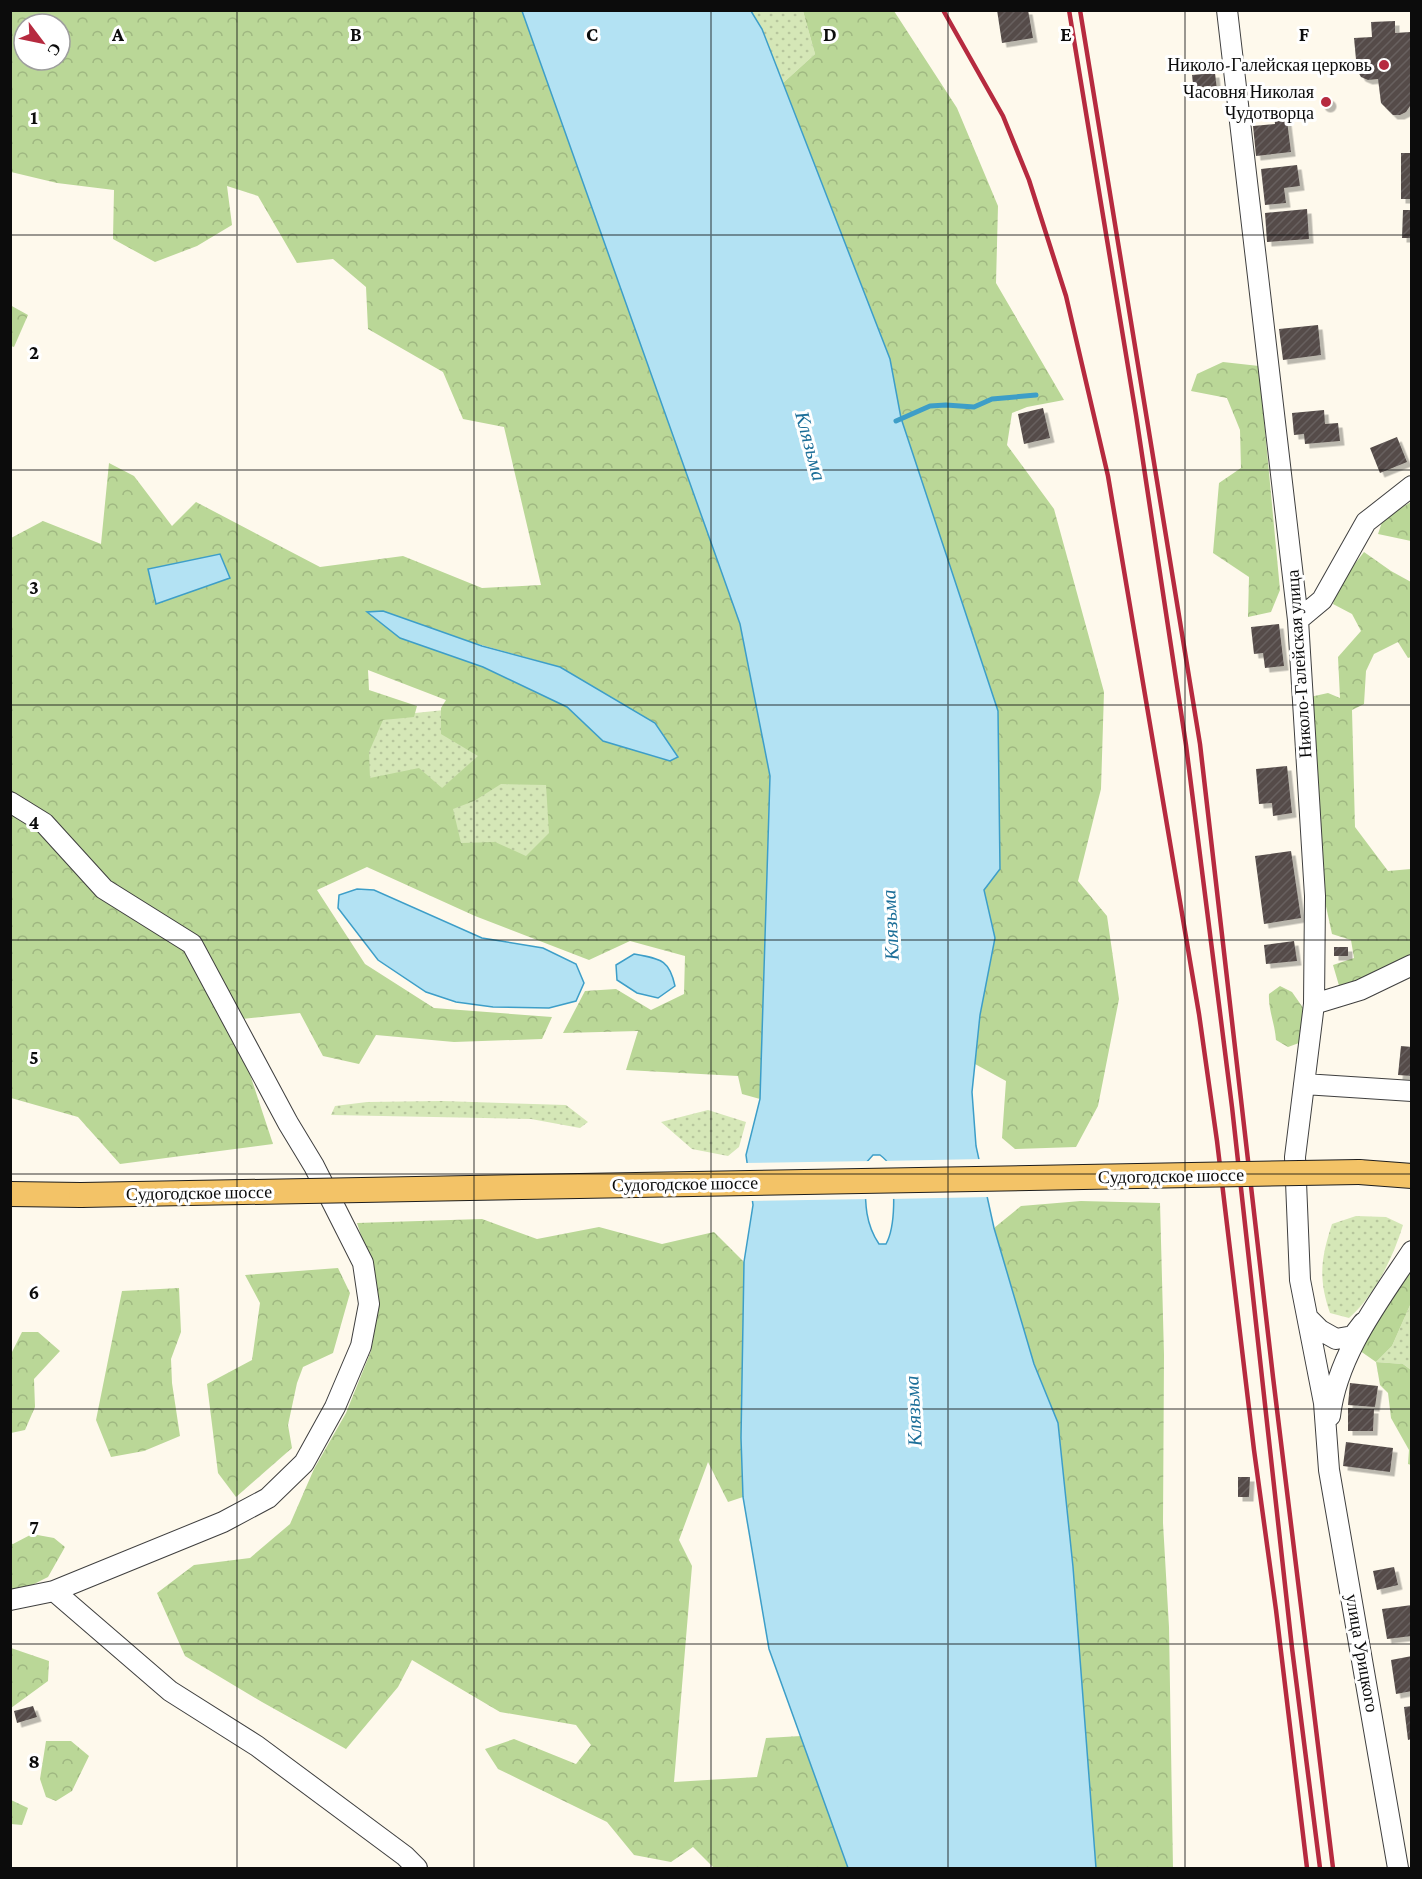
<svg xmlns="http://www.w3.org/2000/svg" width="1422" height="1879" viewBox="0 0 1422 1879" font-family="'Crimson Pro',serif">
<defs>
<pattern id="grass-dots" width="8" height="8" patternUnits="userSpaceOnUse" patternTransform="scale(1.5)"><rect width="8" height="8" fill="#d5e7b7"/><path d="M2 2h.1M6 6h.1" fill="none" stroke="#b6c59c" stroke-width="1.8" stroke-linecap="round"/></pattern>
<pattern id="forest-crowns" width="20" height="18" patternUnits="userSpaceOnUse" patternTransform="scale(1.5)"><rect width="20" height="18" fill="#bad797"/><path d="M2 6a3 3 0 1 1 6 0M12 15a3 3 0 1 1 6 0" fill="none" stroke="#9fb781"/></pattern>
<pattern id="building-hatch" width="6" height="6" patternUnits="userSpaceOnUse" patternTransform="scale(1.5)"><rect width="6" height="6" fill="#544c49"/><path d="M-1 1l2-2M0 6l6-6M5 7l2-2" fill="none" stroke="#68615f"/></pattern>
<filter id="shadow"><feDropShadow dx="4.5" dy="4.5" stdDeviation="0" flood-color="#0004"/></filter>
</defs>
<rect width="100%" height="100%" fill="#fef9ec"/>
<path fill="url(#grass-dots)" d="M 751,11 L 803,11 L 815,54 L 783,83 L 762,29 Z
M 454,709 L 555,785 L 555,865 L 370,861 L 357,719 Z
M 442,1101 L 566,1105 L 588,1122 L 580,1128 L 531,1119 L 331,1115 L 335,1106 L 367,1102 Z
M 708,1110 L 746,1122 L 739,1147 L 728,1156 L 692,1149 L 661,1122 Z
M 1356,1216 L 1386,1217 L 1403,1225 C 1393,1258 1375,1295 1349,1318 L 1330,1313 C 1318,1278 1321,1258 1332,1224 Z
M 1411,1303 L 1411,1370 L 1403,1364 L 1376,1362 L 1392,1346 Z"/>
<path fill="url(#forest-crowns)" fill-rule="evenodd" d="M 11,11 L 522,11 L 740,624 L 770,776 L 760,1099 L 742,1094 L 738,1076 L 626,1070 L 638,1031 L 563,1033 L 585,991 L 616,989 L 651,1010 L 684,994 L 685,956 L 630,941 L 589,960 L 475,916 L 367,867 L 317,890 L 365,964 L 434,1008 L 552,1017 L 542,1039 L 454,1042 L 376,1035 L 359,1064 L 323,1056 L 300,1013 L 232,1020 L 273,1144 L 120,1164 L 78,1117 L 11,1098 L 11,538 L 43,521 L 101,544 L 109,463 L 134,476 L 172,526 L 196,502 L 320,567 L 403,556 L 482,588 L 541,585 L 504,427 L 463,419 L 443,372 L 368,329 L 366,287 L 333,259 L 297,263 L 258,196 L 227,186 L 232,225 L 197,246 L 155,262 L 113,239 L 114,190 L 57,183 L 11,172 ZM 24,24 L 60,24 L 60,60 L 24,60 ZM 368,613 L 560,667 L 603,741 L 567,707 L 483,667 L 401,638 ZM 368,670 L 446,700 L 441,708 L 441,734 L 478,756 L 442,788 L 419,768 L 370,778 L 369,752 L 383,720 L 414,717 L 417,706 L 369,690 ZM 501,784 L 546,785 L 549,833 L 526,856 L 495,842 L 461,843 L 453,809 L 474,801 Z
M 803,11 L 894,11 L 957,108 L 998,206 L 996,283 L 1064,400 L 1027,407 L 1012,413 L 1007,445 L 1054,509 L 1104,692 L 1101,789 L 1078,881 L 1107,916 L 1119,999 L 1098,1106 L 1076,1147 L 1015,1149 L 1002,1138 L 1006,1081 L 975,1064 L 980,1015 L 995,938 L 984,890 L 890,359 L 783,83 L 815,54 Z
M 10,305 L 28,315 L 14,347 L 11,346 Z
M 1223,362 L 1259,366 L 1280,590 L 1271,612 L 1248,617 L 1249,577 L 1213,553 L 1219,483 L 1241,468 L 1240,430 L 1227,398 L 1191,391 L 1197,374 Z
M 1411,502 L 1411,541 L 1378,534 L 1383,519 Z
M 1364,552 L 1391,571 L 1411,582 L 1411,657 L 1408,658 L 1398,642 L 1374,654 L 1366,671 L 1364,704 L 1352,710 L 1355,827 L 1388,871 L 1411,869 L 1411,954 L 1340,989 L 1333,965 L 1354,958 L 1351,940 L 1332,934 L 1322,888 L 1310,697 L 1328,693 L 1340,698 L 1338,657 L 1361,631 L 1352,614 L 1333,604 L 1339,584 Z
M 1280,986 L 1292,992 L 1306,1012 L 1299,1043 L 1288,1047 L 1276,1040 C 1275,1024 1268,1009 1269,994 Z
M 1081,1201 L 1160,1203 L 1164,1355 L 1163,1523 L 1169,1627 L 1173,1868 L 1096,1868 L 1073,1567 L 1058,1423 L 1034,1364 L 994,1228 L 1021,1206 Z
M 482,1219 L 537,1239 L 599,1227 L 662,1244 L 714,1232 L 744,1262 L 741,1438 L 743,1497 L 728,1502 L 708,1462 L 679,1540 L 692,1566 L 674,1782 L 757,1777 L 766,1738 L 801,1736 L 848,1868 L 714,1868 L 693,1847 L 671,1862 L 634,1855 L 607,1822 L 498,1769 L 485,1749 L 514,1739 L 576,1764 L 591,1745 L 576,1725 L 500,1712 L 412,1660 L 398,1687 L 346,1749 L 262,1702 L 185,1656 L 157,1593 L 194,1565 L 250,1558 L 290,1524 L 314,1469 L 346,1413 L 371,1351 L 379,1306 L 369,1260 L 357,1223 Z
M 1411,1260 L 1411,1303 L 1392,1346 L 1376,1362 L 1403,1364 L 1411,1370 L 1411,1465 L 1408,1464 L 1409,1450 L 1391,1418 L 1388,1393 L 1380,1385 L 1376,1362 L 1356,1348 Z
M 338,1268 L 350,1293 L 333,1353 L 303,1367 L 297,1383 L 288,1425 L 292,1448 L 236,1497 L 218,1473 L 207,1384 L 252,1360 L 260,1303 L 245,1275 Z
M 179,1288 L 181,1332 L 171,1359 L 172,1383 L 180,1436 L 144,1451 L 111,1457 L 96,1420 L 122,1291 Z
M 22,1332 L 38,1332 L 60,1351 L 34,1379 L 35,1407 L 25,1430 L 11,1433 L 11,1354 Z
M 32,1534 L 54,1538 L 65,1547 L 48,1577 L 24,1589 L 11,1590 L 10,1543 L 13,1544 Z
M 11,1648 L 49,1661 L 48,1681 L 11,1708 Z
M 46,1741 L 71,1741 L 89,1756 L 72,1791 L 56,1801 L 46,1797 L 40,1779 Z
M 11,1800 L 28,1808 L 22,1825 L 11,1824 Z"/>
<path fill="#b3e2f3" stroke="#3d9ec8" stroke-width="1.5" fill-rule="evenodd" d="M 522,11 L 751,11 L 762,29 L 890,359 L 901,418 L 998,711 L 1000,869 L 984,890 L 995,938 L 980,1015 L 972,1092 L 976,1146 L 994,1228 L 1034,1364 L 1058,1423 L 1073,1567 L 1096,1868 L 848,1868 L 769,1649 L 743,1497 L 741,1438 L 744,1262 L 753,1205 L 746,1155 L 760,1099 L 770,776 L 740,624 ZM 873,1155 L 880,1155 C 884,1158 888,1162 890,1166 C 895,1186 896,1226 886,1244 L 879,1244 C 862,1219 866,1194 865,1164 Z
M 220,554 L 230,578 L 156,604 L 148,569 Z
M 383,611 L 482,646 L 560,667 L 655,723 L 678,757 L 670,761 L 603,741 L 567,707 L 483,667 L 400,638 L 367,612 Z
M 357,889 L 374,890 L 482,938 L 543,948 L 576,964 L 584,983 L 576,1001 L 549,1008 L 493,1007 L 456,1002 L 426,992 L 378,960 L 338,908 L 339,895 Z
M 634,954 C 659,959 669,958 675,986 L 658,998 L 637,993 L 617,980 L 616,965 Z"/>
<path fill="#fef9ec" d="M 982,1159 L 990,1197 L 890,1199 L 886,1165 L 882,1161 Z
M 872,1161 L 868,1165 L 870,1199 L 749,1201 L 744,1163 Z"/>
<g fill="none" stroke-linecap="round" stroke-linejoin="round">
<path stroke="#3d9ec8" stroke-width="5" d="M 896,421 L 930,406 L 946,405 L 974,407 L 992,399 L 1036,395"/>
</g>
<path fill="url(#building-hatch)" filter="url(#shadow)" d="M 997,10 L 1028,10 L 1033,38 L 1002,43 Z
M 1395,21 L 1395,33 L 1410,32 L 1412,61 L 1412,103 L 1406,112 L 1400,115 L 1393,115 L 1381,103 L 1378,79 L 1368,80 L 1361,77 L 1357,70 L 1354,38 L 1372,37 L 1371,22 Z
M 1215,73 L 1217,90 L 1194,93 L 1192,75 Z
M1320 102a6 6 0 1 1 12 0a6 6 0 1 1-12 0Z
M 1286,113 L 1291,152 L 1256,156 L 1253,126 L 1275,124 L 1274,115 Z
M 1401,153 L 1412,153 L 1412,199 L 1401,199 Z
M 1297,165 L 1300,186 L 1284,188 L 1286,203 L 1265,205 L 1261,169 Z
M 1307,209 L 1309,239 L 1267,242 L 1265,213 Z
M 1403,210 L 1412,210 L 1412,238 L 1402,238 Z
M 1318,325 L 1321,355 L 1283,360 L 1279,329 Z
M 1043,408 L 1050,438 L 1024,444 L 1018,414 Z
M 1324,410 L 1325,424 L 1338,423 L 1340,441 L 1305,444 L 1304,434 L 1294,435 L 1292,413 Z
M 1397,437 L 1407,462 L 1380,473 L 1370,448 Z
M 1279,624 L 1284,666 L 1265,668 L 1263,653 L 1254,654 L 1251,627 Z
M 1287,766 L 1292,813 L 1273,816 L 1272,803 L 1259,804 L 1256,769 Z
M 1291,851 L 1301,918 L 1264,924 L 1255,856 Z
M 1294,941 L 1297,961 L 1266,964 L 1264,945 Z
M 1334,947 L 1348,947 L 1348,956 L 1334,956 Z
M 1401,1046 L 1412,1047 L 1412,1076 L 1398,1075 Z
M 1350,1383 L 1378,1386 L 1375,1407 L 1348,1405 Z
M 1348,1408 L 1374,1409 L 1373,1431 L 1348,1431 Z
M 1346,1442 L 1393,1448 L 1390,1472 L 1343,1466 Z
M 1238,1477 L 1250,1477 L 1249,1497 L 1238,1497 Z
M 1394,1567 L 1398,1585 L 1377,1590 L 1373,1571 Z
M 1412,1605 L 1412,1636 L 1387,1639 L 1382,1609 Z
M 1412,1656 L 1412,1691 L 1396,1694 L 1391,1660 Z
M 33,1706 L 37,1717 L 17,1723 L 14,1711 Z
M 1412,1706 L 1412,1739 L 1408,1740 L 1404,1707 Z"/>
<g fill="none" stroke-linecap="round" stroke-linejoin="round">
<defs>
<path id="minor" d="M 1227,10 L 1298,620 L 1315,896 L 1314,1004 L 1295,1157 L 1300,1280 L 1324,1403 L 1329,1470 L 1398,1868
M 1298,620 L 1322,600 L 1366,522 L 1412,486
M 10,802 L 44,823 L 104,889 L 192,944 L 288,1123 L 314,1166 L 363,1263 L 369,1304 L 361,1346 L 335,1407 L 304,1463 L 268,1498 L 223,1522 L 54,1591 L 10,1600
M 1314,1004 L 1360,990 L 1412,965
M 1304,1084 L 1412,1091
M 1308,1318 L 1320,1330 L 1336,1339 L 1353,1336 L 1363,1323
M 1330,1416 C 1337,1355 1379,1301 1412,1251
M 54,1591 L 170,1691 L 257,1746 L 405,1856 L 417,1868"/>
<path id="major" d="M 1359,1172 L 1412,1176
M 10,1194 L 81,1195"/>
</defs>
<use href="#minor" stroke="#3f3f3f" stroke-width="22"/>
<use href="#major" stroke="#1d1d1d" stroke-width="26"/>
<use href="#minor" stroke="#fff" stroke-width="20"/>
<use href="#major" stroke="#f3c367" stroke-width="24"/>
<path stroke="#b62a3f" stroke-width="4.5" d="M 943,10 L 1003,116 L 1029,180 L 1066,296 L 1108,476 L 1199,1014 L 1217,1141 L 1254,1450 L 1276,1610 L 1307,1868
M 1069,10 L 1136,415 L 1186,745 L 1232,1107 L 1292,1648 L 1320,1868
M 1080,10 L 1200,744 L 1273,1377 L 1333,1868"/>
<defs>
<path id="major-bridge" d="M 81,1195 L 1359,1172"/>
</defs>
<use href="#major-bridge" stroke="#1d1d1d" stroke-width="26" stroke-linecap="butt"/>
<use href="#major-bridge" stroke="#f3c367" stroke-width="24"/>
</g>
<path fill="none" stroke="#0c0c0c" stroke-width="1.5" stroke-opacity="0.55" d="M 237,10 L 237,1868M 474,10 L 474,1868M 711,10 L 711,1868M 948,10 L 948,1868M 1185,10 L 1185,1868M 10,235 L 1412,235M 10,470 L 1412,470M 10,705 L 1412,705M 10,940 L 1412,940M 10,1174 L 1412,1174M 10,1409 L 1412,1409M 10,1644 L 1412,1644"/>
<g fill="#b62a3f" stroke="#fff" stroke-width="2">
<circle cx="1384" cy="65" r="6"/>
<circle cx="1326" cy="102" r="6"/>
</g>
<g text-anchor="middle" stroke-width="6" stroke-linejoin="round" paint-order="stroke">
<g font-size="18" fill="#0c0c0c" stroke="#fff" text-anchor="end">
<text x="1372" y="71">Николо-Галейская церковь</text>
<text x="1314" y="98">Часовня Николая<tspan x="1314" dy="21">Чудотворца</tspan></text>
</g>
<g font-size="18" fill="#0c0c0c" stroke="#fff">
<text transform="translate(1299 664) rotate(-94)" y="6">Николо-Галейская улица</text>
<text transform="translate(1171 1176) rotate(-1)" y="6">Судогодское шоссе</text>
<text transform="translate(685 1184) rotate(-1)" y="6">Судогодское шоссе</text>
<text transform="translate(199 1193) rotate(-1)" y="6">Судогодское шоссе</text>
<text transform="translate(1362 1653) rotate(80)" y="6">улица Урицкого</text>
</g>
<g font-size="20" font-style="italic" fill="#1b6e98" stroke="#fff">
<text transform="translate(811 446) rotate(75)" y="7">Клязьма</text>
<text transform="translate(890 925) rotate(-93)" y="7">Клязьма</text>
<text transform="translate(913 1411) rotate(-93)" y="7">Клязьма</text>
</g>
</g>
<g font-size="20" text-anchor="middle" font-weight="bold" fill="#0c0c0c" stroke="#fff" stroke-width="6" stroke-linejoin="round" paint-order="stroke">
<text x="118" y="41">A</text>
<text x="356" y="41">B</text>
<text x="592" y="41">C</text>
<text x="830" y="41">D</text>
<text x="1066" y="41">E</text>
<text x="1304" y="41">F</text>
<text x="34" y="124">1</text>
<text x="34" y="359">2</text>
<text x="34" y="594">3</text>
<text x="34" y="829">4</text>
<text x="34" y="1064">5</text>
<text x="34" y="1299">6</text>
<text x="34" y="1534">7</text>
<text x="34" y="1768">8</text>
</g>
<rect width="1422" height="1879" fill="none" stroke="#0c0c0c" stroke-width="24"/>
<g transform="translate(42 42) rotate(122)"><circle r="28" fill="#ffffff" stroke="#9e9e9e" stroke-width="1.5"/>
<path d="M0-4.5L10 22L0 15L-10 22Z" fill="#b62a3f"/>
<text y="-9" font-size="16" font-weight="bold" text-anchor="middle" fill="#0c0c0c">С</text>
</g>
</svg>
